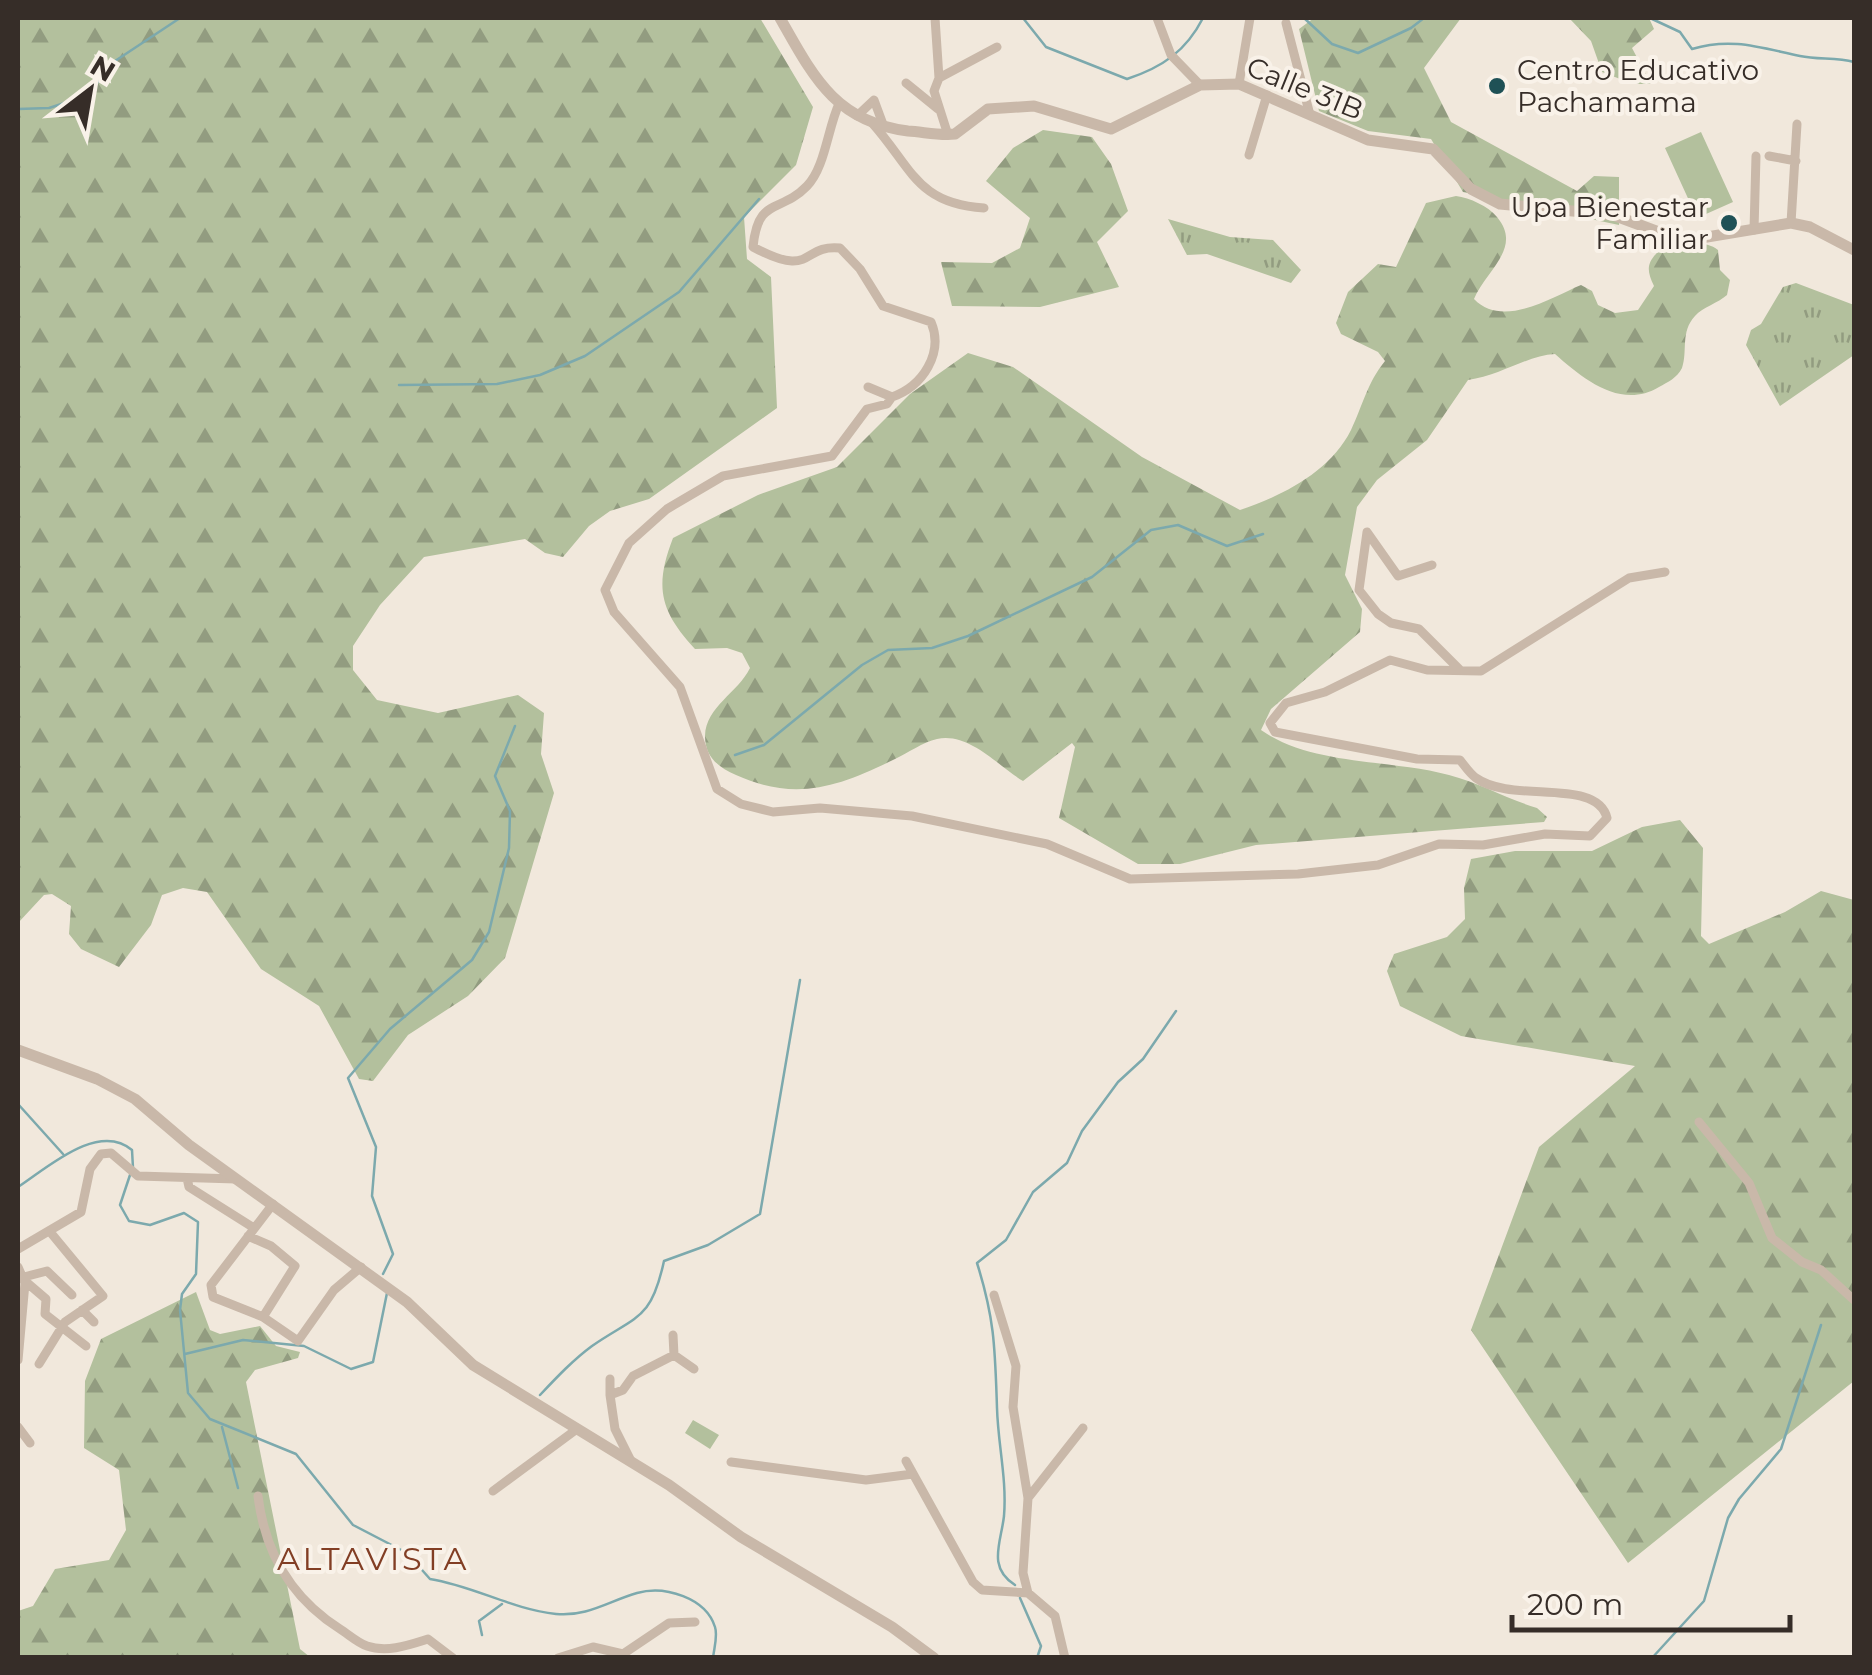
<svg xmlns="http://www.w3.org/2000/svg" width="1872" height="1675" viewBox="0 0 1872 1675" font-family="Montserrat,sans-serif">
<defs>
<pattern id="grass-tufts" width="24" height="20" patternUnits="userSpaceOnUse" patternTransform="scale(2.5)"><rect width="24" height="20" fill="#b3c09d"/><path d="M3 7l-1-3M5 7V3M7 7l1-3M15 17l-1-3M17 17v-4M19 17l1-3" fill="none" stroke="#929c80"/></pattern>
<pattern id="forest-firs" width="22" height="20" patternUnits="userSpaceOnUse" patternTransform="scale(2.5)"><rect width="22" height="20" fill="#b3c09d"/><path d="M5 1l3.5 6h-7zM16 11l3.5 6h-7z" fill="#929c80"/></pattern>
</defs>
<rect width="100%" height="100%" fill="#f1e8dc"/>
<path fill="url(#grass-tufts)" d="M 1168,219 L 1230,237 L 1273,240 L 1301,270 L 1291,283 L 1207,254 L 1187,255 Z
M 1796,283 L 1854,305 L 1854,355 L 1780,406 L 1746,345 L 1751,330 L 1761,324 L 1783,287 Z"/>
<path fill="url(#forest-firs)" d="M 18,18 L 760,18 L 813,107 L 796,165 L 744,217 L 747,259 L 771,277 L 777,408 L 649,499 L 610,511 L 589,526 L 563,557 L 545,553 L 525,539 L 424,557 L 380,605 L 353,646 L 353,670 L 377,700 L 438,713 L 518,695 L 544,713 L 541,754 L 554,793 L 505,958 L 468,996 L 408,1035 L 373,1081 L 359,1079 L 319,1006 L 261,969 L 207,892 L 183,888 L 162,895 L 151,925 L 119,967 L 81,949 L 69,934 L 71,906 L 52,894 L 44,895 L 18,923 Z
M 1314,18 L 1461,18 L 1424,68 L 1451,122 L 1577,191 L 1594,176 L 1619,177 L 1619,225 L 1463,192 L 1431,139 L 1368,131 L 1319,111 L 1299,29 Z
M 1569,18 L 1649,18 L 1654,29 L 1632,48 L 1651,84 L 1633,84 L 1602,72 L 1591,41 Z
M 1043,130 L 1092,137 L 1111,164 L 1128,211 L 1097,242 L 1119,287 L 1040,307 L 952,306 L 941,262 L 992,263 L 1020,248 L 1030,218 L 986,181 L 1013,148 Z
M 1456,196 C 1470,198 1488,206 1497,217 C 1523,248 1486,270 1474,299 C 1503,329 1552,297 1581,285 L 1592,291 L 1598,305 L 1615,313 L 1638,310 L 1654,286 C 1644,266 1649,260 1664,246 C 1680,245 1705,239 1718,250 L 1720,270 L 1730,280 L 1727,295 C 1718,303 1703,307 1695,316 C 1680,332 1688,351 1682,368 C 1677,378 1668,382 1659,387 C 1621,410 1583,379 1555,354 C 1528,355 1500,376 1468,380 L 1427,440 L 1377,480 L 1357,507 L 1345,575 L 1362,609 L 1360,632 L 1271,709 L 1261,730 C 1312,766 1390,759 1449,775 C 1480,783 1507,799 1537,808 L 1547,817 L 1544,822 L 1256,845 L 1180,864 L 1138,864 L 1059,818 L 1075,747 L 1072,743 L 1023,781 C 998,766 969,732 937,739 C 923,742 908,753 895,759 C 838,787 796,802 736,775 C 718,767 705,757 705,736 C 706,706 738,693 750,668 L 742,653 L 727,648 L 695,649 C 660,611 654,587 673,538 L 758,495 L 837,467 L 910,394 L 968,353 L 1013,367 L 1142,457 L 1240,510 C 1282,496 1330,472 1351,430 C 1363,405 1367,383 1385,361 L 1378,352 L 1341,334 L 1336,323 L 1348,292 L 1378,264 L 1396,267 L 1426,203 Z
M 1680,820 L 1703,848 L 1701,936 L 1709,944 L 1785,912 L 1821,891 L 1854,900 L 1854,1381 L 1628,1563 L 1471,1330 L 1539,1147 L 1635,1066 L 1461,1036 L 1400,1006 L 1387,971 L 1394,954 L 1447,937 L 1465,919 L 1464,888 L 1471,859 L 1515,851 L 1592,851 L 1642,827 Z
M 196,1292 L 210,1330 L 220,1334 L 260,1326 L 276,1346 L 300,1352 L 298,1358 L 255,1370 L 246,1382 L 300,1649 L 310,1657 L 18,1657 L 18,1611 L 33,1606 L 55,1569 L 109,1560 L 126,1530 L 119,1470 L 84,1448 L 85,1381 L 101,1339 Z"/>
<path fill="#b3c09d" d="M 1701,132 L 1733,202 L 1697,218 L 1665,148 Z
M 693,1420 L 719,1435 L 710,1449 L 685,1433 Z"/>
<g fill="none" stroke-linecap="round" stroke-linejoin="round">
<path stroke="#7ca9ad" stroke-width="2.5" d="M 1023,18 L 1046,47 L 1127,79 C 1163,67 1186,51 1203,18
M 1304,18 L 1332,44 L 1358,53 L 1411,28 L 1424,18
M 1650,18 L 1680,32 L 1692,49 C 1732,37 1761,48 1800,56 C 1818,60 1836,57 1854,62
M 18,109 L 49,108 L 89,95 L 109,65 L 180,18
M 399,385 L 497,384 L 540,375 L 585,356 L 679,292 L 759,199
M 735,755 L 764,745 L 862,665 L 888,650 L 932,648 L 968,636 L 1092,577 L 1151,530 L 1178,525 L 1227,546 L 1263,534
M 18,1104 L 63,1154
M 130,1175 L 120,1205 L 129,1221 L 150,1225 L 184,1213 L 198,1222 L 196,1274 L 182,1294 L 180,1310 L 188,1393 L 210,1419 L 296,1454 L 353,1525 L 407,1553 L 430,1579 C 474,1586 511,1609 556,1614 C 587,1617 609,1601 637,1593 C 665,1585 706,1598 715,1627 C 718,1636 714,1648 713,1658
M 18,1187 C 46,1169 98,1121 132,1150 L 133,1168
M 383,1274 L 393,1254 L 372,1196 L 376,1147 L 348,1078 L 390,1029 L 472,960 L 489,932 L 509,848 L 510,811 L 495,776 L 515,726
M 185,1354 L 243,1340 L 304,1346 L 351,1369 L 373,1362 L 387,1293
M 540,1395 C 557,1377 573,1360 592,1346 C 637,1315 651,1321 664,1261 L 708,1245 L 760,1214 L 800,980
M 222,1427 L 238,1488
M 1015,1585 C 987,1567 1001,1543 1004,1516 C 1007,1479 998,1445 997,1408 C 995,1350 995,1320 977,1263 L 1006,1240 L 1033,1192 L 1067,1163 L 1082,1131 L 1118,1082 L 1143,1059 L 1176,1011
M 1020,1598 L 1041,1646 L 1037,1658
M 482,1635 L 479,1621 L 502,1604
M 1652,1658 L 1704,1601 L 1728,1518 L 1739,1499 L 1781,1449 L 1821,1325"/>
<path stroke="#c9b8a9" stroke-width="9" d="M 935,18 L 939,78
M 1157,18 L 1171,55 L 1200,85
M 1286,23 L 1310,115
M 906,83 L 938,109
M 1239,84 L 1250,18
M 839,104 C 828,127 825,168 807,186 C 780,214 758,196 753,247 C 814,280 801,244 840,248 L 860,269 L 883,306 L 931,322 C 944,353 923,386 892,397 L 868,387
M 857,116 L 874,100 L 884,127
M 873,124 C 912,168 917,204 984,208
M 948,135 L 934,91 L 939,78 L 997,47
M 1249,155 L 1267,95
M 1769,156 L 1796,161
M 1791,223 L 1797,124
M 1754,230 L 1756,156
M 892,397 L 887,404 L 867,409 L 832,456 L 723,476 L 667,509 L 629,543 L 605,590 L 614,612 L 680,687 L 717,789 L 741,804 L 773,812 L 820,808 L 912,816 L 1047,844 L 1130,879 L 1298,874 L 1378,865 L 1439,844 L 1483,845 L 1545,834 L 1590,836 L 1607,818 C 1597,777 1512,804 1476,778 C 1470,774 1464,765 1460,760 L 1417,759 L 1275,732 L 1270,723 L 1286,703 L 1325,692 L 1390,660 L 1427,670 L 1481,671 L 1629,578 L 1665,572
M 1432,565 L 1398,576 L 1367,532 L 1359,590 L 1378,614 L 1391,623 L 1419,629 L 1460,670
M 1699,1122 L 1749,1183 L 1772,1238 L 1802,1262 L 1821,1270 L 1854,1300
M 187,1178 L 189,1187 L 254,1228
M 273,1204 L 211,1285 L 213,1297 L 263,1317 L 298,1341 L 334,1290 L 361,1267
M 248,1236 L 271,1246 L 295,1266 L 263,1317
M 18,1249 L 81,1212 L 90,1169 L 101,1154 L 111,1153 L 138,1176 L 236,1179
M 18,1267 L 25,1283 L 18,1360
M 24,1277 L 47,1271 L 72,1295
M 25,1281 L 46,1299 L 45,1314 L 86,1346
M 994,1295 L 1016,1366 L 1013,1407 L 1028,1498 L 1023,1573 L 1028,1593 L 1055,1616 L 1065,1658
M 82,1310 L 94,1322
M 673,1335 L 674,1355
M 39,1364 L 65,1322 L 103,1296 L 51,1233
M 610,1395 L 610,1379
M 18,1427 L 30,1443
M 631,1461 L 615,1429 L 610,1395 L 623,1390 L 633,1376 L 674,1355 L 694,1369
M 906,1461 L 973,1582 L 982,1590 L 1028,1593
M 731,1462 L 866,1480 L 913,1474
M 493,1491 L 577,1429
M 258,1496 C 265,1553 291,1598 340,1629 C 348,1634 358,1643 367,1646 C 387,1653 409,1645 428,1639 L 453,1658
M 1028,1498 L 1083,1428
M 558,1658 L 593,1647 L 623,1654 L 669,1623 L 695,1622"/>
<path stroke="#c9b8a9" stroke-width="11" d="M 780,18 C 813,76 835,122 908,131 C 924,132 940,136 955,134 L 988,109 L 1034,106 L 1111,129 L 1200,85 L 1239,84 L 1368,140 L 1433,149 L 1471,189 L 1500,204 L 1613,215 L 1683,241 L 1791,223 L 1810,227 L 1854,250
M 18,1050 L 97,1079 L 135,1099 L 189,1145 L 407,1302 L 473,1365 L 669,1485 L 741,1537 L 892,1627 L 934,1658"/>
</g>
<g fill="#1f5156" stroke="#f9f2e9" stroke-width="4">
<circle cx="1497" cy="86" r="10"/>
<circle cx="1729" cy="223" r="10"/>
</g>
<g text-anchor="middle" stroke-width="8" stroke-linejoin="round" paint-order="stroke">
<g font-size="28" fill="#362d28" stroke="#f9f2e9" text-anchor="start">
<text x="1517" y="80">Centro Educativo<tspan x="1517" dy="32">Pachamama</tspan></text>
<text x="1709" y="217" text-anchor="end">Upa Bienestar<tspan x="1709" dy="32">Familiar</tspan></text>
</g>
<g font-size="28" fill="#362d28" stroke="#f9f2e9">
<text transform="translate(1305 88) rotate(22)" y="10">Calle 31B</text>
</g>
<g font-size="32" letter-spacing="2.5" fill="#823e24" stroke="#f9f2e9">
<text x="373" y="1570">ALTAVISTA</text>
</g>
</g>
<rect width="1872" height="1675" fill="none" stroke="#362d28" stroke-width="40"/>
<g transform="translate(90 90) rotate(31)" stroke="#f9f2e9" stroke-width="8" paint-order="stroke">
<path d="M0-8L18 38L0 25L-18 38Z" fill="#362d28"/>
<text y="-15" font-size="28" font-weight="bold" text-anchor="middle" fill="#362d28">N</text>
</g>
<path d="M1512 1615v15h278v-15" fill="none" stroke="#362d28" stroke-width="5"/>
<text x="1527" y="1615" font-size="30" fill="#362d28" stroke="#f9f2e9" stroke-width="8" paint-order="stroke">200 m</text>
</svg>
